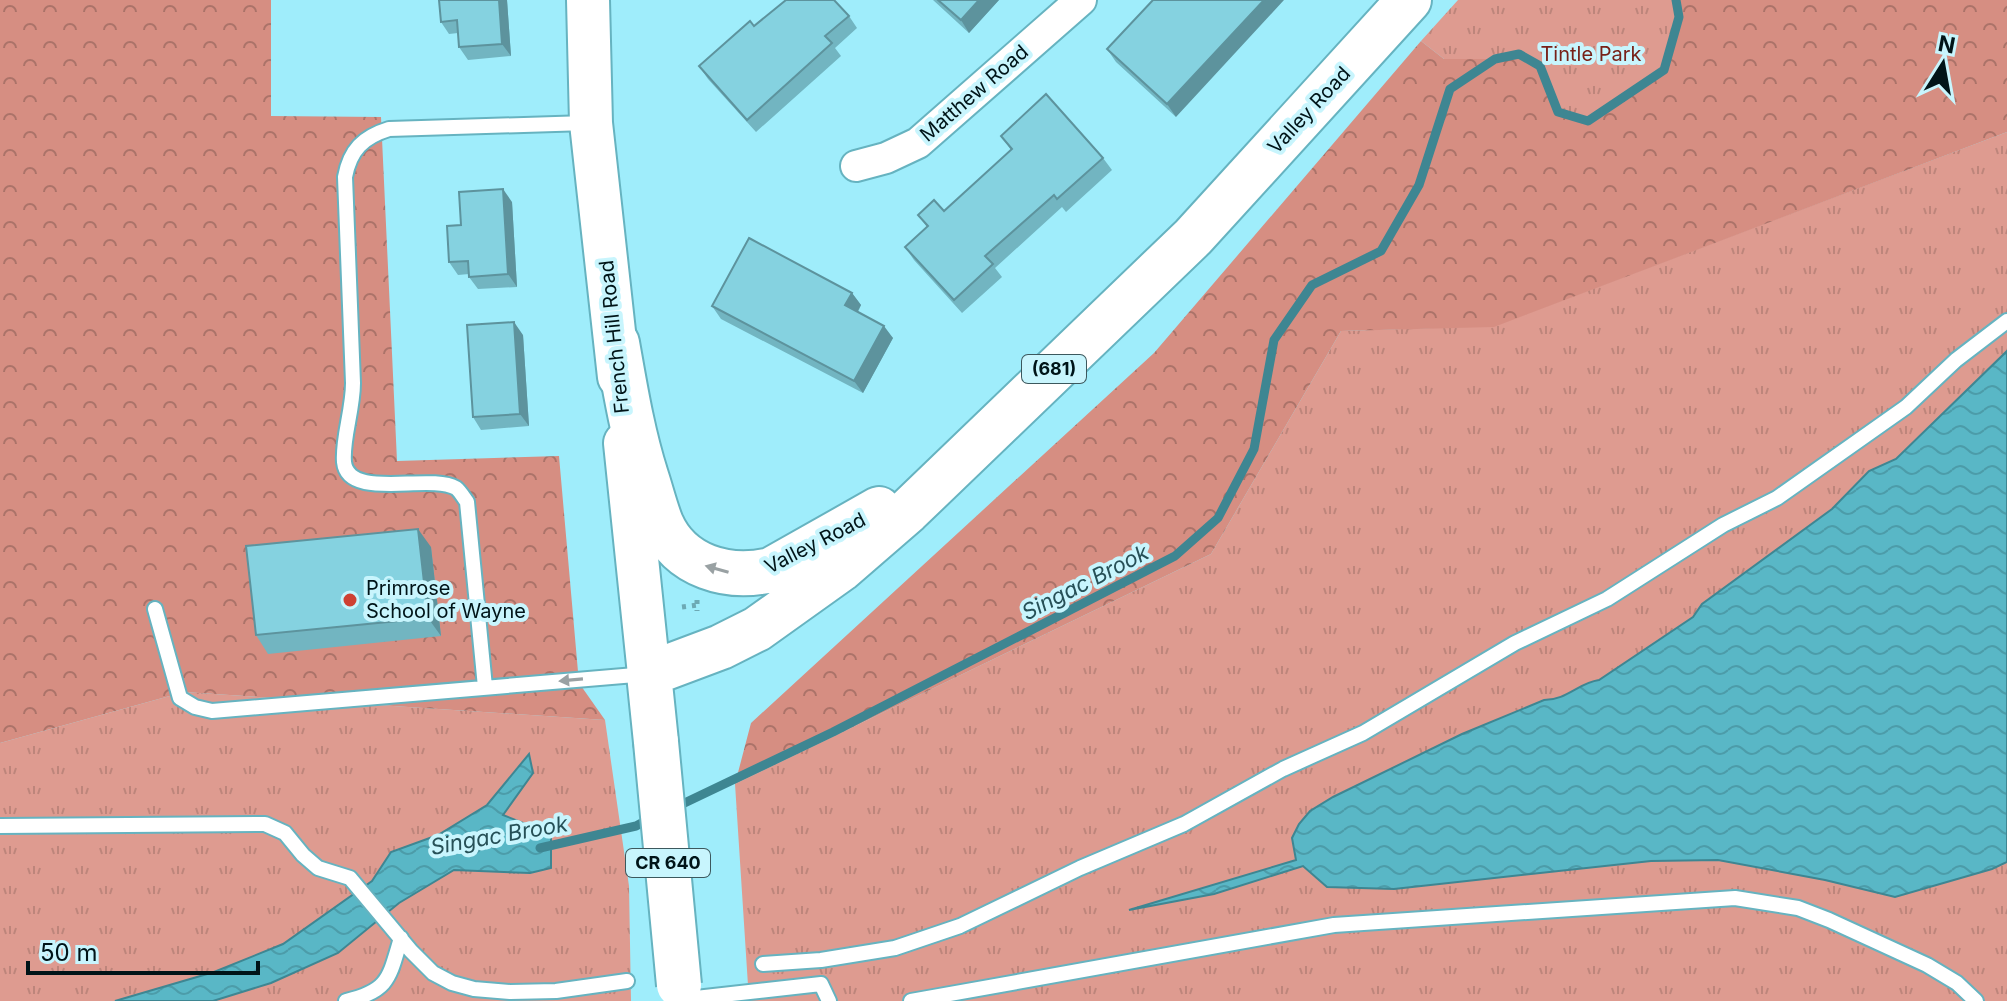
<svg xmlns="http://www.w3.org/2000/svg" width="2007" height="1001" viewBox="0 0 2007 1001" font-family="Inter,sans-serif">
<defs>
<pattern id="grass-tufts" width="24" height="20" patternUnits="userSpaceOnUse" patternTransform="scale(2)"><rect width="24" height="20" fill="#de9b90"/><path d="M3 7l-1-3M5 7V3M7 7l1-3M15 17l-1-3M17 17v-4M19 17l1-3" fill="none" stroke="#bd857b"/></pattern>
<pattern id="forest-crowns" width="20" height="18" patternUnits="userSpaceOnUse" patternTransform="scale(2)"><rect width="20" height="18" fill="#d68e82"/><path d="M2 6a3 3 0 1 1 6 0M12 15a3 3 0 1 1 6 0" fill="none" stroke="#ab7369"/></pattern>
<pattern id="water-waves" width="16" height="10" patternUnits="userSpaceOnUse" patternTransform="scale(2)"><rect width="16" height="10" fill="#59b7c6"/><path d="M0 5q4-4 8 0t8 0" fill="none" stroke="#4c9ca9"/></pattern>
</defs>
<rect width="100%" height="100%" fill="#9fedfb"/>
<path fill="url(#grass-tufts)" d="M 1458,0 L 1676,0 L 1679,17 L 1664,70 L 1588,121 L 1558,112 L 1540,67 L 1519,54 L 1495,59 L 1444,59 L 1421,41 Z
M 2007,132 L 2007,1001 L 749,1001 L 735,784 L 1211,554 L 1341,331 L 1494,326 Z
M 184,692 L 605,720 L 629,886 L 631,1001 L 0,1001 L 0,743 Z"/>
<path fill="url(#forest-crowns)" d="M 0,0 L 271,0 L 271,116 L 381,117 L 397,461 L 559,456 L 579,683 L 605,720 L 184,692 L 0,743 Z
M 1676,0 L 2007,0 L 2007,132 L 1494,327 L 1341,331 L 1211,554 L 735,784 L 751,723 L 1154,353 L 1421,41 L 1444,59 L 1495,59 L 1519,54 L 1540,66 L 1558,112 L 1588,121 L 1664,70 L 1679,17 Z"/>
<path fill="url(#water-waves)" stroke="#3e8692" stroke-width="2" d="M 2007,351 L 2007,862 L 1992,869 L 1895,897 L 1825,880 L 1718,860 L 1651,861 L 1394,889 L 1327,887 L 1303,866 L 1214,894 L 1129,910 L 1296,860 L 1292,838 L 1299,824 L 1310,811 L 1333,797 L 1462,734 L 1544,700 C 1567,700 1578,683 1599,680 L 1693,617 L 1702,604 L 1832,509 L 1869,471 L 1896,459 Z
M 529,754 L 533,773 L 503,815 L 551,834 L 551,868 L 530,873 L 454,870 L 399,903 L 338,953 L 271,983 L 213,1001 L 115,1001 L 214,972 L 283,944 L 372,881 L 391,852 L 438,835 L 487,805 Z"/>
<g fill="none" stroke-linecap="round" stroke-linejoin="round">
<path stroke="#3e8692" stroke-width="9" d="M 674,808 L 833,732 L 1175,556 L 1218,518 L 1254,449 L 1274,340 L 1312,285 L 1381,251 L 1419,185 L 1450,89 L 1495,59 L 1519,54 L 1540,66 L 1558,112 L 1588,121 L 1664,70 L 1679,17 L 1676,0
M 540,848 L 636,826 L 649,819"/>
<defs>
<path id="lane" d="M 155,609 L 180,698 L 195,707 L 212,711 L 647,674
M 485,687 L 467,502 C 464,498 460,491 456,488 C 429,473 348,501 344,462 C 342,439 353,410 353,383 L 345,177 C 350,150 363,137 389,129 L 587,123
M 0,826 L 265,824 L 285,833 L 303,855 L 318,868 L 350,878 L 411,951 L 433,973 L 452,983 L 474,989 L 510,992 L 556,991 L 627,981
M 763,964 L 821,960 L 895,948 L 960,926 L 1080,868 L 1184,824 L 1283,769 L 1363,733 L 1515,643 L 1607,599 L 1723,525 L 1777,498 L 1906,407 L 1956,360 L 2007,321
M 678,1000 L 821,984 L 829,1001
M 346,1001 C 389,991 389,978 401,938
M 911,1001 L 1334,925 L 1735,898 L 1798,908 L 1829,920 L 1927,965 L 1957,983 L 1976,1001"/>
<path id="street" d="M 856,166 L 886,158 L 918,143 L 1081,0"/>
<path id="secondary" d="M 588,0 L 591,123 L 619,377
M 625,443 L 649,674"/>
<path id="primary" d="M 617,343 C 625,388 632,432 646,476 C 651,491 655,508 661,523 C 680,567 728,580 771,570 L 879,509
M 656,742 L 649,674 L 721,647 L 757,629 L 841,569 L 908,511 L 1193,237 L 1409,0"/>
</defs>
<use href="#lane" stroke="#66b3c0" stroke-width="18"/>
<use href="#street" stroke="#66b3c0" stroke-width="34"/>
<use href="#secondary" stroke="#66b3c0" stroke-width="46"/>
<use href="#primary" stroke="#66b3c0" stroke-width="48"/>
<path stroke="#6da9b4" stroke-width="5" stroke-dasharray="4 6" stroke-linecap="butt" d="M 697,600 L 697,611
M 682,607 L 697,605"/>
<use href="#lane" stroke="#fff" stroke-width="14"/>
<use href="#street" stroke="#fff" stroke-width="30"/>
<use href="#secondary" stroke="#fff" stroke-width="42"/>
<use href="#primary" stroke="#fff" stroke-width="44"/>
<defs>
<path id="primary-bridge" d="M 656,742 L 679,985"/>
</defs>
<use href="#primary-bridge" stroke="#66b3c0" stroke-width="48" stroke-linecap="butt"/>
<use href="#primary-bridge" stroke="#fff" stroke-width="44"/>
</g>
<path fill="#72b5c1" d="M 507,0 L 511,56 L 468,60 L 459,47 L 458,33 L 449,34 L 441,22 Z
M 933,0 L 999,0 L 969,33 Z
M 1153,0 L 1176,117 L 1116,62 L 1107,49 Z
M 849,16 L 857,28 L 835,48 L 841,56 L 756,132 L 708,79 L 699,66 L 754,26 Z
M 1001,136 L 1103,158 L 1112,170 L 1066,212 L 1062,207 L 995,268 L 1002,277 L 962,313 L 914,260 L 905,247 L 927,227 L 918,215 L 944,211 L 1011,150 Z
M 512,202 L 517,287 L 478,289 L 469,277 L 469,274 L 458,275 L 449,262 L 461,225 Z
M 852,293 L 861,305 L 858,312 L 893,338 L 863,393 L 721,319 L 712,306 Z
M 523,335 L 529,426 L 481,430 L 473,417 Z
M 431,547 L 441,636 L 268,654 L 256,635 Z"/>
<path fill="#5d939d" d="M 499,0 L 507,0 L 511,56 L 502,44 Z
M 979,0 L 999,0 L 969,33 L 961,20 Z
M 1264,0 L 1284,0 L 1176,117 L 1167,104 Z
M 503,189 L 512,202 L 517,287 L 508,274 Z
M 852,293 L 861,305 L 854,318 L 845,305 Z
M 514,322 L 523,335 L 529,426 L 520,414 Z
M 884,326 L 893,338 L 863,393 L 854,381 Z
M 418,529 L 431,547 L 441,636 L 428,618 Z"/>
<path fill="#85d2e0" stroke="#5d939d" stroke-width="2" d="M 439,0 L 499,0 L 502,44 L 459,47 L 457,20 L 441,22 Z
M 786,0 L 834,0 L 849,16 L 825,36 L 832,43 L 747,120 L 699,66 L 750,21 L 754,26 Z
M 938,0 L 979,0 L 961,20 Z
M 1153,0 L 1264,0 L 1167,104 L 1107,49 Z
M 1046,94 L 1103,158 L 1057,199 L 1054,195 L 985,256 L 993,264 L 954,300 L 905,247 L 928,226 L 918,215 L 934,200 L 944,211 L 1012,149 L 1001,136 Z
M 503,189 L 508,274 L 469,277 L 468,261 L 449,262 L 447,226 L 461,225 L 459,192 Z
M 749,238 L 852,293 L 845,305 L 884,326 L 854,381 L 712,306 Z
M 514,322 L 520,414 L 473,417 L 467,325 Z
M 418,529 L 428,618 L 256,635 L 246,546 Z"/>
<defs><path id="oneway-solid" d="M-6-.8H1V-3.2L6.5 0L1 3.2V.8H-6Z" transform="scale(2)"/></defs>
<g fill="#99a1a3">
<use href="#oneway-solid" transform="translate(717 569) rotate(-164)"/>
<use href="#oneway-solid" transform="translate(571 680) rotate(175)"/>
</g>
<circle fill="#ce4133" stroke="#c8f5fd" stroke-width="3" cx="350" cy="600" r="8"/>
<g text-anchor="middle" stroke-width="8" stroke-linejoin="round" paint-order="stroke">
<g fill="#c8f5fd" stroke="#3c585d" stroke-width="2">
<rect x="1022" y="355" width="64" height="28" rx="6"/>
<rect x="626" y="849" width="84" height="28" rx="6"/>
</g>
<g font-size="18" font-weight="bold" fill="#001418">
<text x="1054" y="375">(681)</text>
<text x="668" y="869">CR 640</text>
</g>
<g font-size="20" fill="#772118" stroke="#c8f5fd">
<text x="1591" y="61">Tintle Park</text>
</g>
<g font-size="20" fill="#001418" stroke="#c8f5fd">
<text transform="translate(974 93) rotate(-41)" y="7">Matthew Road</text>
<text transform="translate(1309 110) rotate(-47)" y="7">Valley Road</text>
<text transform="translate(614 337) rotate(-96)" y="7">French Hill Road</text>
<text transform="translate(815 543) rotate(-27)" y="7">Valley Road</text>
</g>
<g font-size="20" fill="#001418" stroke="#c8f5fd" text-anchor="start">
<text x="366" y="595">Primrose<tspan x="366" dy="23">School of Wayne</tspan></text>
</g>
<g font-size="22" font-style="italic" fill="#265057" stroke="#c8f5fd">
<text transform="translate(1085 582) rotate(-27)" y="8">Singac Brook</text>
<text transform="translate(499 835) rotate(-10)" y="8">Singac Brook</text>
</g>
</g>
<g transform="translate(1943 64) rotate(11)" stroke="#c8f5fd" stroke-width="6" paint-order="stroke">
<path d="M0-6L14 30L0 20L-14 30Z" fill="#001418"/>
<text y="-12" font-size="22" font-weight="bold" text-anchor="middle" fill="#001418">N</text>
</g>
<path d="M28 961v12h230v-12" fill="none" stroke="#001418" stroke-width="4"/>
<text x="40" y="961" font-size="24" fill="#001418" stroke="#c8f5fd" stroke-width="6" paint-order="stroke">50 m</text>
</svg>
